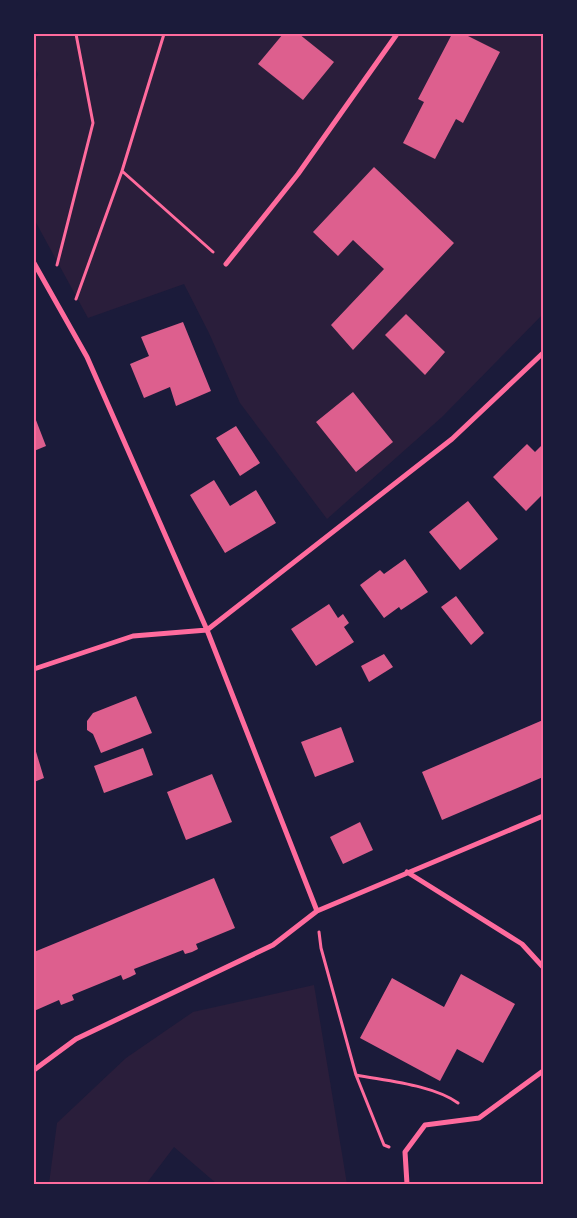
<svg xmlns="http://www.w3.org/2000/svg" width="577" height="1218" viewBox="0 0 577 1218" font-family="Ubuntu,sans-serif">
<rect width="100%" height="100%" fill="#1b1b3a"/>
<path fill="#2a1e3b" d="M 34,34 L 543,34 L 543,314 L 442,417 L 327,519 L 240,403 L 209,333 L 184,284 L 88,318 L 34,219 L 34,87 L 38,74 L 34,66 Z
M 314,985 L 347,1184 L 217,1184 L 174,1147 L 146,1184 L 49,1184 L 57,1123 L 126,1058 L 193,1012 Z"/>
<path fill="#dd5f8e" d="M 283,34 L 299,34 L 334,62 L 303,100 L 258,64 Z
M 452,34 L 464,34 L 500,52 L 463,123 L 456,119 L 435,159 L 403,143 L 424,102 L 418,99 Z
M 374,167 L 454,243 L 353,350 L 331,325 L 384,269 L 353,240 L 338,256 L 313,232 Z
M 406,314 L 445,352 L 425,375 L 385,335 Z
M 183,322 L 211,391 L 176,406 L 170,387 L 144,398 L 130,364 L 149,356 L 141,337 Z
M 353,392 L 393,442 L 356,472 L 316,422 Z
M 34,415 L 46,446 L 34,451 Z
M 236,426 L 260,463 L 240,476 L 216,438 Z
M 527,444 L 535,452 L 543,444 L 543,494 L 526,511 L 493,477 Z
M 214,480 L 230,506 L 256,490 L 276,523 L 225,553 L 190,495 Z
M 468,501 L 498,539 L 460,570 L 429,532 Z
M 405,559 L 428,592 L 401,610 L 399,607 L 384,618 L 360,585 L 380,570 L 384,574 Z
M 456,596 L 484,633 L 471,645 L 441,607 Z
M 329,604 L 338,618 L 343,614 L 349,623 L 344,627 L 354,642 L 316,666 L 291,629 Z
M 384,654 L 393,667 L 369,682 L 361,666 Z
M 136,696 L 152,733 L 101,753 L 93,734 L 87,730 L 87,721 L 93,713 Z
M 543,720 L 543,777 L 442,820 L 422,772 Z
M 341,727 L 354,762 L 315,777 L 301,742 Z
M 34,745 L 44,778 L 34,782 Z
M 143,748 L 153,775 L 104,793 L 94,766 Z
M 212,774 L 232,822 L 186,840 L 167,792 Z
M 360,822 L 373,850 L 343,864 L 330,837 Z
M 214,878 L 235,928 L 196,944 L 198,949 L 192,952 L 185,954 L 183,950 L 134,969 L 136,974 L 130,977 L 123,980 L 121,975 L 72,995 L 74,1000 L 61,1005 L 59,1000 L 34,1011 L 34,952 Z
M 461,974 L 515,1004 L 483,1063 L 457,1049 L 440,1081 L 360,1038 L 392,978 L 444,1007 Z"/>
<g fill="none" stroke-linecap="round" stroke-linejoin="round">
<path stroke="#ff6b9d" stroke-width="3" d="M 122,171 L 213,252
M 57,265 L 93,123 L 76,34
M 76,299 L 122,171 L 164,34
M 319,932 L 321,948 L 356,1075 L 384,1145 L 389,1147
M 356,1075 C 387,1081 433,1085 458,1103"/>
<path stroke="#ff6b9d" stroke-width="5" d="M 34,263 L 87,357 L 207,630 L 317,911
M 226,264 L 298,174 L 397,34
M 34,669 L 133,636 L 207,630 L 452,439 L 543,353
M 407,872 L 522,944 L 543,967
M 34,1070 L 76,1039 L 273,945 L 317,911 L 543,816
M 407,1184 L 405,1152 L 425,1125 L 479,1118 L 543,1071"/>
</g>
<rect width="577" height="1218" fill="none" stroke="#1b1b3a" stroke-width="70"/>
<rect x="35" y="35" width="507" height="1148" fill="none" stroke="#ff6b9d" stroke-width="2"/>
</svg>
